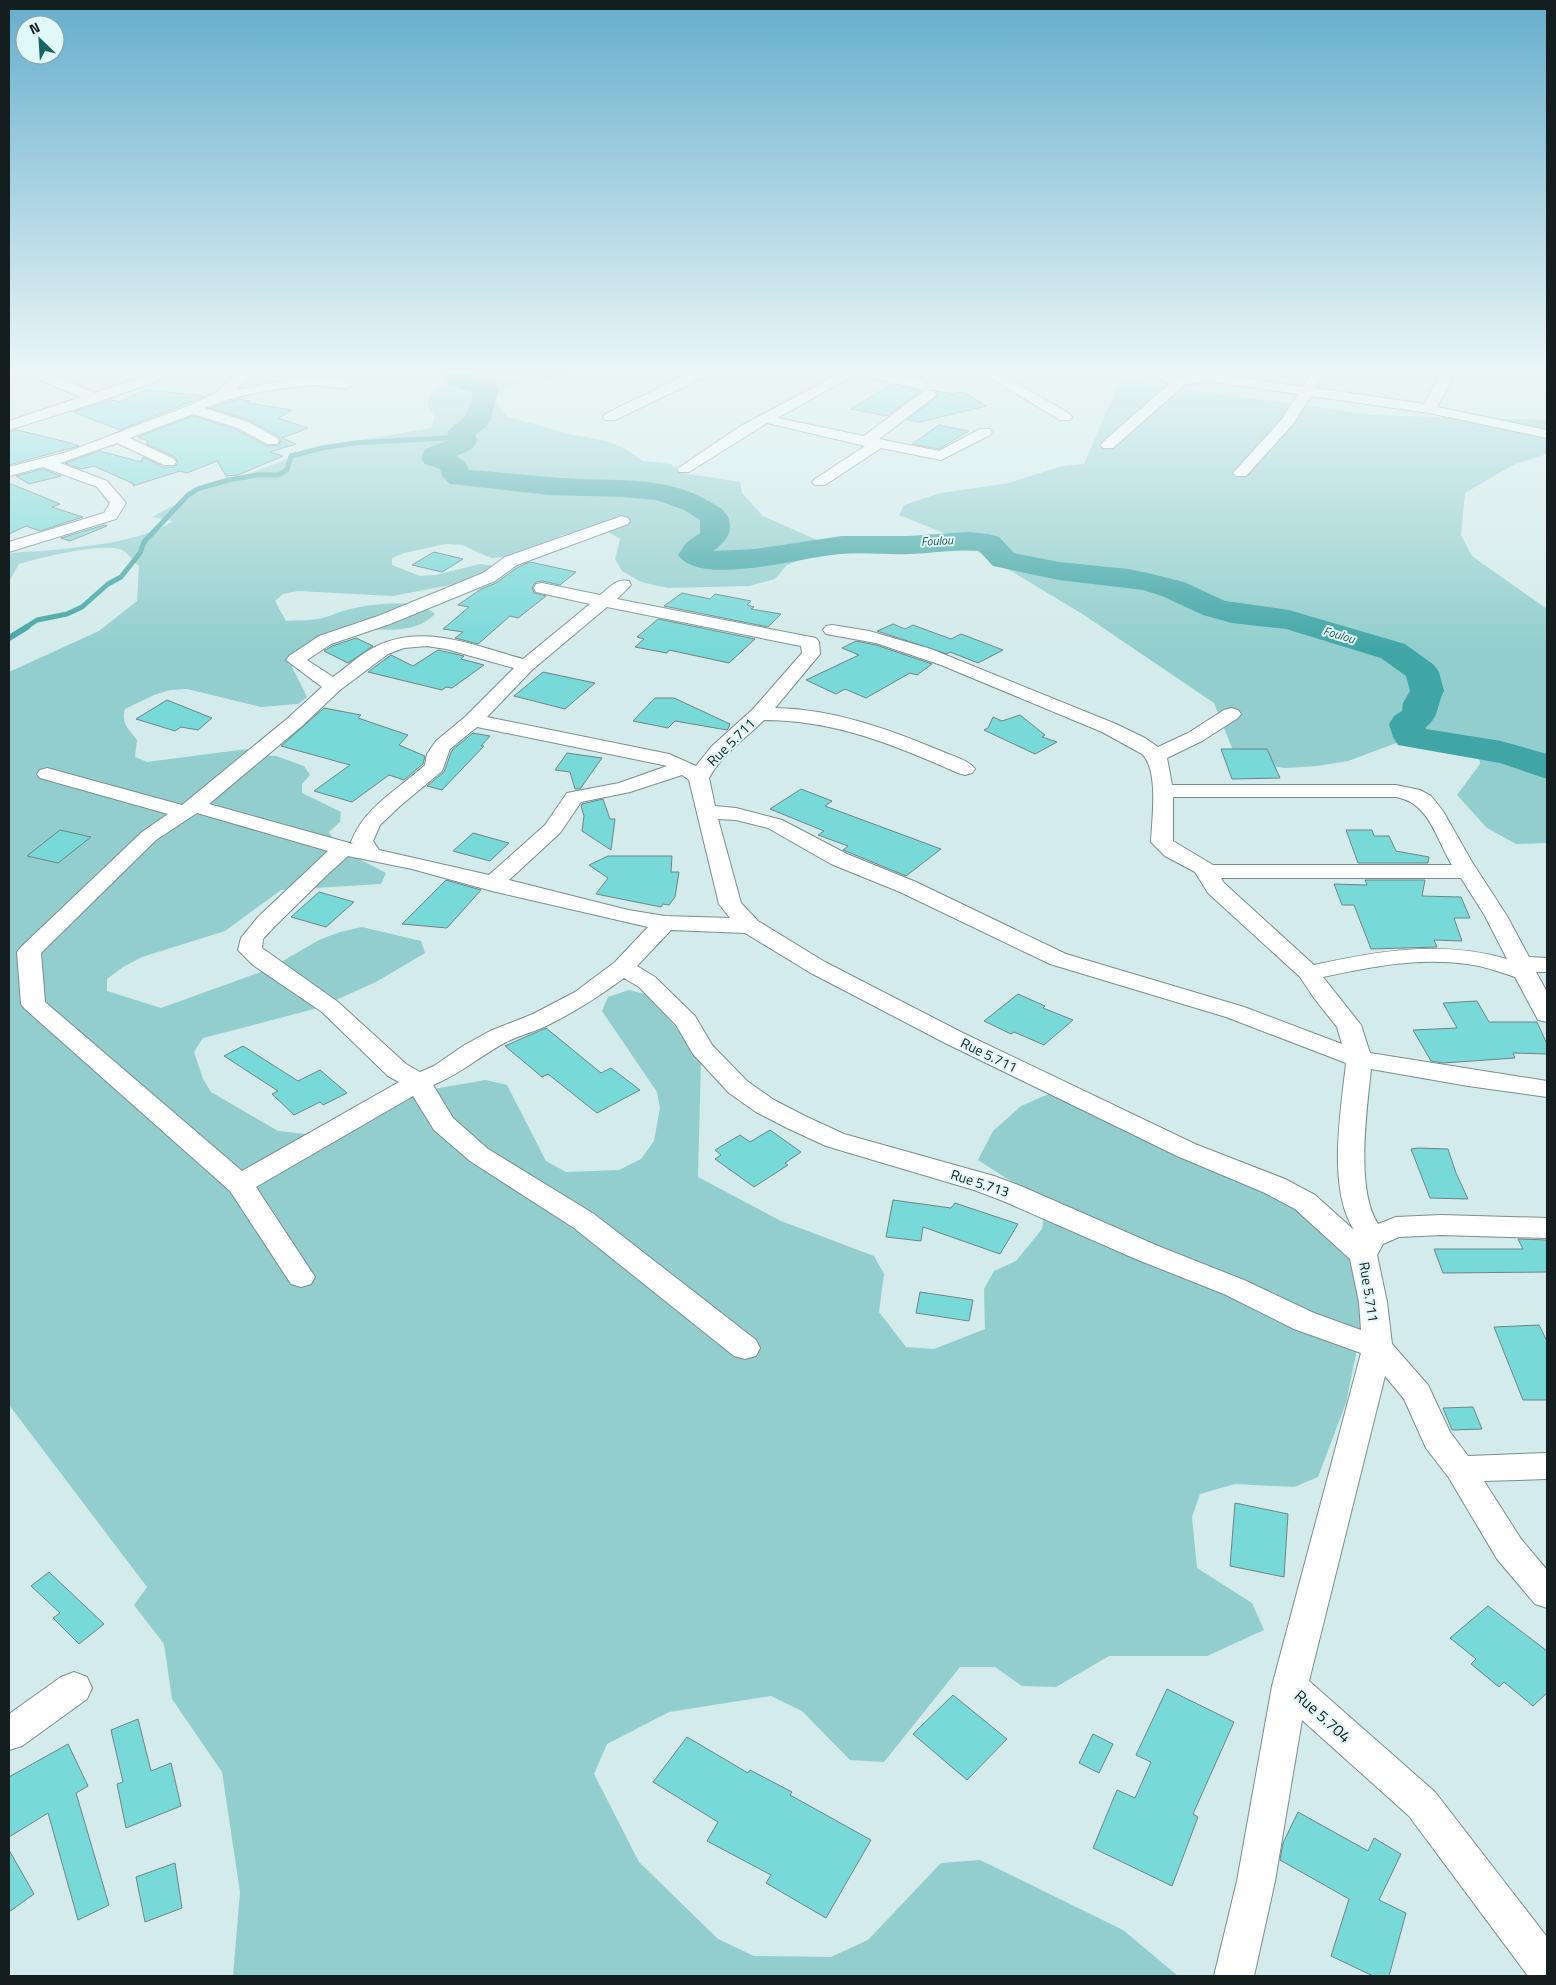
<svg xmlns="http://www.w3.org/2000/svg" width="1556" height="1985" viewBox="0 0 1556 1985" font-family="'Titillium Web',sans-serif">
<rect width="100%" height="100%" fill="#d3ebea"/>
<path fill="#91cecd" d="M 455,373 L 568,373 C 545,388 509,377 492,400 L 508,417 L 569,434 L 606,441 L 622,447 L 643,461 L 671,464 L 682,473 L 740,482 L 742,493 L 763,516 L 842,551 L 824,551 L 787,565 L 775,579 L 749,586 L 668,588 L 641,582 L 622,571 L 615,559 L 620,539 L 605,530 L 589,530 L 562,535 L 535,551 L 506,557 L 491,558 L 462,545 L 446,544 L 404,553 L 392,558 L 392,565 L 420,576 L 436,575 L 480,564 L 495,566 L 467,582 L 392,596 L 298,591 L 283,594 L 275,601 L 286,621 C 297,620 307,621 317,619 C 328,618 339,611 350,609 C 372,604 419,597 435,614 C 397,653 326,598 292,667 L 307,697 L 298,704 L 261,707 L 187,689 L 170,690 L 154,695 L 125,709 C 121,724 128,728 137,740 L 135,757 L 147,762 L 247,749 L 257,755 L 276,756 L 304,766 L 310,775 L 302,784 L 302,793 L 341,812 L 340,822 L 329,832 C 340,852 366,862 386,873 L 381,884 L 281,890 L 225,931 L 142,957 L 123,967 L 107,979 L 107,991 L 161,1008 L 269,969 L 319,940 L 340,932 L 362,927 L 421,941 L 425,953 L 376,982 L 318,1008 L 203,1038 L 194,1052 L 203,1079 L 211,1092 L 278,1131 L 305,1134 L 331,1131 L 416,1092 L 486,1080 L 507,1085 L 546,1161 L 566,1172 L 619,1170 L 641,1159 L 654,1141 L 660,1108 L 657,1092 L 602,1011 L 608,997 L 629,990 L 649,995 L 701,1058 L 698,1177 L 781,1221 L 874,1256 L 884,1274 L 879,1312 L 906,1347 L 934,1349 L 985,1329 L 984,1289 L 994,1271 L 1016,1261 L 1042,1229 L 1045,1212 L 1034,1196 L 978,1160 L 993,1131 L 1021,1106 L 1051,1093 L 1290,1198 L 1349,1257 L 1361,1310 L 1361,1330 L 1346,1403 L 1318,1477 L 1294,1487 L 1235,1484 L 1200,1494 L 1192,1517 L 1197,1568 L 1252,1603 L 1264,1630 L 1207,1656 L 1109,1656 L 1056,1687 L 1022,1686 L 995,1667 L 960,1667 L 884,1762 L 850,1760 L 802,1711 L 771,1696 L 669,1712 L 607,1744 L 594,1774 L 639,1862 L 718,1939 L 754,1956 L 831,1957 L 868,1940 L 941,1863 L 980,1860 L 1123,1930 L 1178,1976 L 233,1976 L 240,1892 L 222,1772 L 172,1699 L 164,1644 L 134,1605 L 147,1587 L 9,1405 L 9,672 L 99,631 L 137,601 L 139,566 C 134,562 128,553 122,550 C 104,542 39,558 19,564 L 9,582 L 9,554 C 22,551 30,552 43,551 C 81,547 142,542 173,521 L 152,517 L 195,494 L 298,455 L 362,440 L 431,428 L 435,418 L 427,404 L 431,394 Z
M 1120,380 L 1372,415 L 1547,420 L 1547,454 L 1513,465 L 1465,493 L 1461,535 L 1472,556 L 1547,609 L 1547,843 L 1516,844 L 1487,828 L 1457,795 L 1480,764 L 1478,748 L 1451,736 L 1418,735 L 1348,761 L 1317,766 L 1285,768 L 1252,763 L 1232,748 L 1214,703 L 1084,615 L 956,538 L 899,515 L 904,505 L 940,493 L 1009,483 L 1062,466 L 1084,464 Z"/>
<g fill="none" stroke-linecap="round" stroke-linejoin="round">
<path stroke="#40a5a5" stroke-width="5" d="M 25,628 L 37,620 L 67,614 L 82,607 L 108,584 L 121,577 L 140,553 L 144,542 L 188,495 L 198,489 L 228,480 L 257,475 L 278,475 L 287,470 L 291,456 L 322,448 L 354,443 L 464,437"/>
<path stroke="#40a5a5" stroke-width="6" d="M 9,638 L 27,627"/>
<path fill="#40a5a5" fill-rule="evenodd" d="M 446,373 L 470,373 L 469,375 L 495,384 L 499,389 L 490,421 L 486,427 L 475,435 L 478,440 C 473,450 467,452 456,456 L 465,462 L 469,470 C 500,472 530,476 561,478 C 611,482 665,474 710,502 C 719,507 726,510 729,520 C 733,534 724,543 713,551 L 755,549 L 842,536 L 908,536 L 968,532 L 988,534 L 999,537 L 1014,553 L 1059,562 L 1128,569 L 1148,573 L 1184,582 L 1225,601 L 1289,610 L 1405,644 L 1434,665 L 1439,672 L 1444,691 C 1436,706 1440,716 1426,727 L 1426,729 L 1501,741 L 1547,754 L 1547,779 L 1500,763 L 1398,745 L 1393,737 L 1389,724 L 1394,716 L 1402,711 L 1403,703 L 1410,691 L 1406,676 L 1381,658 L 1286,629 L 1232,623 L 1203,615 L 1162,596 L 1143,590 L 1059,580 L 993,566 L 979,551 C 955,549 933,553 910,554 C 887,555 864,552 841,554 C 805,556 701,588 678,555 L 686,543 L 700,533 L 700,520 L 684,510 L 656,500 L 622,497 L 550,495 L 450,484 L 442,476 L 440,469 L 425,464 L 421,458 L 425,449 L 451,439 L 447,433 C 451,427 457,424 462,419 C 468,415 471,400 473,393 L 449,385 L 443,378 Z"/>
</g>
<path fill="#77d9d8" stroke="#6f8584" d="M 892,384 L 921,391 L 887,416 L 851,409 Z
M 146,390 L 205,396 L 120,430 L 73,412 L 111,400 L 120,402 Z
M 936,391 L 952,394 L 963,392 L 986,406 L 920,422 L 907,420 L 935,398 L 938,395 Z
M 237,399 L 251,401 L 247,403 L 292,410 L 278,418 L 308,428 L 282,438 L 296,444 L 270,452 L 283,456 L 238,475 L 226,476 L 217,461 L 187,473 L 180,471 L 133,486 L 134,484 L 94,466 L 82,469 L 65,463 L 100,451 L 141,462 L 143,457 L 163,467 L 174,467 L 178,463 L 175,457 L 147,444 L 148,441 L 138,437 L 193,416 L 237,430 L 266,446 L 279,445 L 281,440 L 278,436 L 249,420 L 211,408 Z
M 939,425 L 969,431 L 939,449 L 912,444 Z
M 17,430 L 67,442 L 79,446 L 9,465 L 9,432 Z
M 43,469 L 61,476 L 29,484 L 16,476 Z
M 9,483 L 60,504 L 52,507 L 83,517 L 40,531 L 26,526 L 9,534 Z
M 104,525 L 107,526 L 70,541 L 61,538 Z
M 434,552 L 463,559 L 442,572 L 412,565 Z
M 530,562 L 576,572 L 560,585 L 542,581 L 536,582 L 532,587 L 534,593 L 546,596 L 518,618 L 510,616 L 478,644 L 455,638 L 463,632 L 443,629 L 469,607 L 458,605 L 481,589 L 496,583 L 518,567 Z
M 682,593 L 710,599 L 715,594 L 751,601 L 747,605 L 754,607 L 751,609 L 781,614 L 768,627 L 664,606 Z
M 658,619 L 755,639 L 729,663 L 669,650 L 667,653 L 635,647 L 644,639 L 637,637 Z
M 893,624 L 905,629 L 913,625 L 951,639 L 961,634 L 1003,650 L 978,663 L 950,652 L 947,654 L 877,631 Z
M 356,638 L 373,646 L 348,663 L 324,651 L 332,646 Z
M 856,641 L 876,645 L 932,664 L 917,675 L 910,673 L 866,698 L 845,689 L 836,694 L 806,680 L 859,655 L 842,648 Z
M 438,650 L 464,656 L 461,659 L 484,665 L 452,688 L 446,687 L 442,690 L 368,672 L 391,655 L 413,666 Z
M 543,672 L 595,683 L 565,709 L 514,696 Z
M 655,698 L 674,698 L 730,724 L 728,729 L 727,730 L 675,721 L 668,728 L 633,721 Z
M 167,700 L 212,718 L 198,730 L 181,727 L 175,731 L 136,719 Z
M 324,708 L 361,715 L 358,718 L 408,735 L 399,745 L 425,756 L 423,764 L 404,780 L 389,775 L 352,802 L 314,791 L 350,765 L 281,746 Z
M 1020,715 L 1045,735 L 1042,737 L 1057,742 L 1035,754 L 984,730 L 988,728 L 993,717 L 1002,721 Z
M 473,733 L 490,736 L 481,746 L 484,746 L 442,790 L 427,786 L 444,772 L 452,750 Z
M 1221,749 L 1267,749 L 1280,778 L 1232,779 Z
M 567,753 L 602,758 L 580,789 L 575,789 L 570,772 L 555,770 Z
M 801,789 L 832,801 L 825,806 L 941,849 L 906,876 L 848,852 L 843,850 L 848,846 L 818,835 L 824,831 L 770,809 Z
M 603,799 L 610,819 L 615,819 L 611,850 L 582,831 L 584,816 L 581,806 L 582,804 Z
M 60,830 L 91,837 L 58,863 L 27,856 Z
M 1346,830 L 1372,830 L 1374,836 L 1389,836 L 1396,851 L 1429,857 L 1428,863 L 1358,863 Z
M 473,833 L 509,843 L 490,861 L 453,851 Z
M 608,856 L 672,856 L 671,872 L 679,872 L 675,897 L 669,905 L 663,904 L 661,907 L 596,894 L 608,878 L 589,865 Z
M 446,880 L 481,890 L 447,928 L 402,924 Z
M 1365,880 L 1425,880 L 1422,896 L 1461,897 L 1470,918 L 1454,918 L 1462,941 L 1434,940 L 1437,947 L 1371,949 L 1354,905 L 1342,905 L 1334,884 L 1367,885 Z
M 319,892 L 354,902 L 326,927 L 291,917 Z
M 1018,994 L 1045,1006 L 1043,1008 L 1073,1020 L 1044,1045 L 1014,1032 L 1011,1034 L 984,1021 Z
M 1477,1001 L 1489,1022 L 1537,1022 L 1547,1044 L 1547,1054 L 1513,1053 L 1515,1058 L 1443,1063 L 1431,1061 L 1413,1030 L 1457,1028 L 1443,1003 Z
M 546,1028 L 601,1073 L 611,1068 L 640,1090 L 597,1113 L 548,1074 L 542,1077 L 505,1046 Z
M 243,1046 L 298,1081 L 320,1070 L 347,1093 L 323,1105 L 320,1102 L 294,1115 L 272,1094 L 278,1091 L 224,1056 Z
M 770,1130 L 801,1152 L 785,1163 L 788,1165 L 754,1187 L 715,1159 L 721,1155 L 715,1150 L 740,1135 L 750,1142 Z
M 1418,1148 L 1448,1149 L 1456,1173 L 1468,1199 L 1430,1198 L 1411,1149 Z
M 893,1200 L 951,1208 L 955,1203 L 1018,1224 L 1000,1254 L 923,1227 L 921,1241 L 886,1237 Z
M 1518,1239 L 1547,1240 L 1547,1272 L 1443,1273 L 1434,1249 L 1523,1249 Z
M 920,1292 L 973,1300 L 969,1321 L 916,1313 Z
M 1539,1325 L 1547,1341 L 1547,1400 L 1523,1400 L 1494,1327 Z
M 1473,1407 L 1482,1429 L 1452,1430 L 1443,1408 Z
M 1235,1503 L 1288,1514 L 1284,1577 L 1230,1566 Z
M 49,1572 L 104,1624 L 79,1644 L 53,1618 L 60,1613 L 31,1586 Z
M 1488,1606 L 1547,1651 L 1547,1693 L 1533,1706 L 1504,1682 L 1499,1687 L 1471,1664 L 1476,1659 L 1450,1638 Z
M 1167,1689 L 1234,1722 L 1193,1814 L 1198,1817 L 1172,1886 L 1093,1848 L 1117,1790 L 1135,1798 L 1151,1762 L 1136,1755 Z
M 953,1695 L 1007,1739 L 967,1780 L 913,1734 Z
M 138,1719 L 151,1771 L 171,1763 L 181,1806 L 126,1828 L 117,1784 L 123,1782 L 111,1730 Z
M 1093,1734 L 1113,1744 L 1099,1773 L 1079,1763 Z
M 687,1737 L 748,1773 L 750,1770 L 792,1792 L 790,1795 L 871,1840 L 826,1918 L 766,1883 L 771,1875 L 707,1841 L 718,1822 L 653,1782 Z
M 68,1744 L 88,1786 L 76,1793 L 109,1905 L 78,1920 L 48,1813 L 9,1837 L 9,1777 Z
M 1298,1812 L 1368,1851 L 1374,1838 L 1401,1854 L 1379,1900 L 1406,1913 L 1389,1976 L 1373,1976 L 1331,1956 L 1349,1899 L 1280,1860 L 1283,1843 Z
M 9,1850 L 34,1894 L 9,1912 Z
M 175,1863 L 182,1908 L 145,1922 L 136,1877 Z"/>
<g fill="none" stroke-linecap="round" stroke-linejoin="round">
<defs>
<path id="street" d="M 28,373 L 47,373 L 95,393 L 152,373 L 173,373 L 171,376 L 101,401 L 9,430 L 9,421 L 81,397 L 30,376 Z
M 238,373 L 253,373 L 236,390 C 257,386 339,367 353,384 C 346,392 326,385 316,385 C 283,387 235,395 205,408 L 248,422 L 277,438 L 279,441 L 277,444 L 267,444 L 238,428 L 193,414 L 130,438 L 174,459 L 176,462 L 174,465 L 164,465 L 117,443 L 60,463 L 107,481 L 126,503 L 116,519 L 9,552 L 9,542 L 104,513 L 110,503 L 97,487 L 43,467 L 9,476 L 9,467 L 67,452 L 188,406 L 216,393 Z
M 690,373 L 708,373 L 706,376 L 615,420 L 605,420 L 603,417 L 605,414 Z
M 840,373 L 857,373 L 778,418 L 864,436 L 924,391 L 934,391 L 936,394 L 934,397 L 879,439 L 939,451 L 980,429 L 990,429 L 992,432 L 990,435 L 941,460 L 881,448 L 825,485 L 815,485 L 812,482 L 815,479 L 865,446 L 767,423 L 689,472 L 679,472 L 677,469 L 739,427 Z
M 861,373 L 887,373 L 926,382 L 928,385 L 921,389 L 863,376 Z
M 982,373 L 999,373 L 1070,414 L 1072,417 L 1070,420 L 1060,420 Z
M 1145,373 L 1166,373 L 1181,378 L 1209,373 L 1303,387 L 1311,373 L 1325,373 L 1315,388 L 1425,404 L 1441,373 L 1455,373 L 1437,407 L 1547,430 L 1547,438 L 1429,413 L 1311,396 L 1293,424 L 1246,476 L 1236,476 L 1233,473 L 1282,419 L 1298,394 L 1208,381 L 1184,385 L 1113,448 L 1103,448 L 1101,445 L 1103,442 L 1170,383 L 1147,376 Z
M 622,516 L 628,518 L 630,521 L 628,524 L 517,565 L 495,581 L 390,624 L 331,644 L 307,660 L 333,677 C 347,667 361,653 377,646 C 424,623 476,646 523,659 L 590,604 L 536,592 L 534,588 L 536,584 L 542,583 L 600,595 C 609,588 616,578 629,581 L 631,585 L 617,599 L 816,638 L 819,642 L 820,654 L 775,708 C 833,709 889,729 941,751 C 952,756 969,760 975,769 L 972,773 L 965,775 L 958,773 C 895,745 834,720 764,720 C 745,739 722,754 709,778 L 715,806 L 736,808 L 782,820 L 847,854 L 916,882 L 1066,954 L 1244,1007 L 1342,1044 L 1337,1027 L 1314,998 L 1300,977 L 1208,893 L 1195,872 L 1165,856 L 1151,842 C 1152,819 1159,770 1142,754 L 1102,732 L 941,665 L 876,643 L 826,634 L 823,630 L 826,626 L 832,625 L 869,631 L 931,649 L 1116,724 L 1145,738 L 1158,747 L 1188,733 L 1224,710 L 1231,708 L 1238,710 L 1241,714 L 1238,718 L 1202,741 L 1167,758 L 1172,785 L 1396,785 L 1420,790 L 1431,796 L 1443,811 L 1472,862 L 1507,916 L 1529,957 L 1547,958 L 1547,972 L 1536,972 L 1547,992 L 1547,1022 L 1538,1020 L 1515,977 C 1500,972 1484,966 1467,964 C 1419,957 1370,967 1323,977 L 1361,1025 L 1370,1053 L 1547,1081 L 1547,1097 L 1468,1086 L 1371,1069 C 1367,1109 1355,1189 1378,1224 L 1396,1217 L 1441,1215 L 1547,1218 L 1547,1238 L 1441,1235 L 1399,1237 L 1383,1244 L 1377,1255 L 1387,1302 L 1392,1344 L 1428,1385 L 1450,1432 L 1468,1456 L 1547,1453 L 1547,1479 L 1484,1481 L 1521,1539 L 1547,1570 L 1547,1608 L 1535,1604 L 1497,1559 L 1449,1478 L 1426,1448 L 1404,1399 L 1385,1376 L 1309,1681 L 1435,1792 L 1547,1937 L 1547,1976 L 1528,1976 L 1409,1816 L 1302,1720 L 1275,1881 L 1254,1976 L 1214,1976 L 1237,1881 L 1272,1686 L 1361,1353 L 1294,1329 L 1224,1294 L 1138,1260 L 1003,1201 L 974,1190 L 826,1146 L 787,1128 L 756,1112 L 729,1093 L 693,1054 L 676,1025 L 639,987 L 624,978 C 601,995 578,1010 552,1023 C 537,1031 521,1035 506,1042 C 480,1056 459,1075 433,1085 L 453,1118 L 488,1149 L 594,1214 L 756,1340 L 760,1348 L 756,1356 L 745,1359 L 734,1356 L 574,1228 L 470,1161 L 434,1130 L 413,1096 L 256,1187 L 315,1277 L 311,1284 L 301,1287 L 291,1284 L 230,1191 L 25,1009 L 21,1004 L 17,952 L 21,947 L 142,832 L 168,814 L 40,778 L 37,774 L 40,770 L 47,768 L 182,805 L 288,718 L 322,687 L 286,660 L 289,656 L 319,636 L 378,616 L 483,573 L 505,557 ZM 607,607 L 801,646 L 802,653 L 753,709 L 711,747 L 696,766 L 669,754 L 487,717 L 532,670 ZM 427,646 L 446,649 L 514,668 L 466,716 L 436,741 L 427,754 L 425,765 C 399,789 364,807 351,842 L 353,844 L 209,804 L 302,726 L 340,690 L 388,654 L 404,648 ZM 477,727 L 663,765 L 667,766 L 619,783 L 567,793 L 545,825 L 489,875 L 379,850 L 373,841 L 380,825 L 400,806 L 442,771 L 450,749 ZM 682,775 L 689,780 L 719,904 L 730,918 L 665,916 L 628,910 L 509,880 L 560,833 L 581,802 L 630,792 ZM 1173,797 L 1396,797 C 1430,803 1436,839 1452,865 L 1213,865 L 1173,841 ZM 197,813 L 328,851 L 258,917 L 241,938 L 238,950 L 253,965 L 322,1012 L 388,1076 L 399,1082 L 242,1171 L 45,1002 L 41,953 L 156,840 ZM 718,819 L 736,820 L 768,828 L 831,864 L 900,892 L 1050,964 L 1226,1017 L 1346,1063 C 1341,1111 1327,1188 1354,1230 L 1315,1195 L 1285,1179 L 1195,1144 L 963,1033 L 825,962 L 758,921 L 741,903 ZM 348,856 L 412,869 L 492,891 L 648,927 L 615,962 L 575,992 L 533,1014 L 490,1031 L 463,1046 L 434,1066 L 420,1072 L 406,1064 L 338,1002 L 262,948 L 263,939 L 274,927 L 328,874 ZM 1221,878 L 1461,878 L 1485,916 L 1507,959 C 1442,940 1378,951 1314,965 L 1224,883 ZM 671,930 L 745,933 L 809,972 L 945,1043 L 1177,1156 L 1265,1193 L 1295,1209 L 1350,1259 L 1359,1302 L 1361,1330 L 1314,1313 L 1244,1280 L 1158,1246 L 1023,1187 L 994,1176 L 844,1134 L 805,1116 L 774,1100 L 747,1081 L 712,1045 L 695,1016 L 655,977 L 637,966 Z
M 74,1672 L 87,1677 L 92,1688 L 87,1699 L 22,1746 L 9,1750 L 9,1714 L 61,1677 Z"/>
</defs>
<use href="#street" stroke="#798f8e" stroke-width="2"/>
<use href="#street" fill="#fff" fill-rule="evenodd"/>
</g>
<linearGradient id="sky" x2="0" y2="1"><stop stop-color="#65aecd"/><stop offset="0.57" stop-color="#ebf6f6"/><stop offset="1" stop-color="#ebf6f6" stop-opacity="0"/></linearGradient>
<rect width="1556" height="651" fill="url(#sky)"/>
<g text-anchor="middle" stroke-width="4" stroke-linejoin="round" paint-order="stroke">
<g font-size="12" font-style="italic" fill="#295655" stroke="#e0f8f7">
<text transform="translate(937 541) rotate(-3)" y="4">Foulou</text>
<text transform="translate(1339 635) rotate(17)" y="4">Foulou</text>
</g>
<g font-size="14" fill="#151e1e" stroke="#e0f8f7">
<text transform="translate(731 742) rotate(-45)" y="5">Rue 5.711</text>
<text transform="translate(989 1055) rotate(26)" y="5">Rue 5.711</text>
<text transform="translate(980 1183) rotate(18)" y="5">Rue 5.713</text>
<text transform="translate(1369 1292) rotate(81)" y="5">Rue 5.711</text>
</g>
<g font-size="16" fill="#151e1e" stroke="#e0f8f7">
<text transform="translate(1323 1716) rotate(42)" y="6">Rue 5.704</text>
</g>
</g>
<rect width="1556" height="1985" fill="none" stroke="#151e1e" stroke-width="20"/>
<g transform="translate(40 40) rotate(335)"><circle r="24" fill="#e0f8f7" stroke="#8fa1a0"/>
<path d="M0-4L9 19L0 12L-9 19Z" fill="#176665"/>
<text y="-8" font-size="14" font-weight="bold" text-anchor="middle" fill="#151e1e">N</text>
</g>
</svg>
